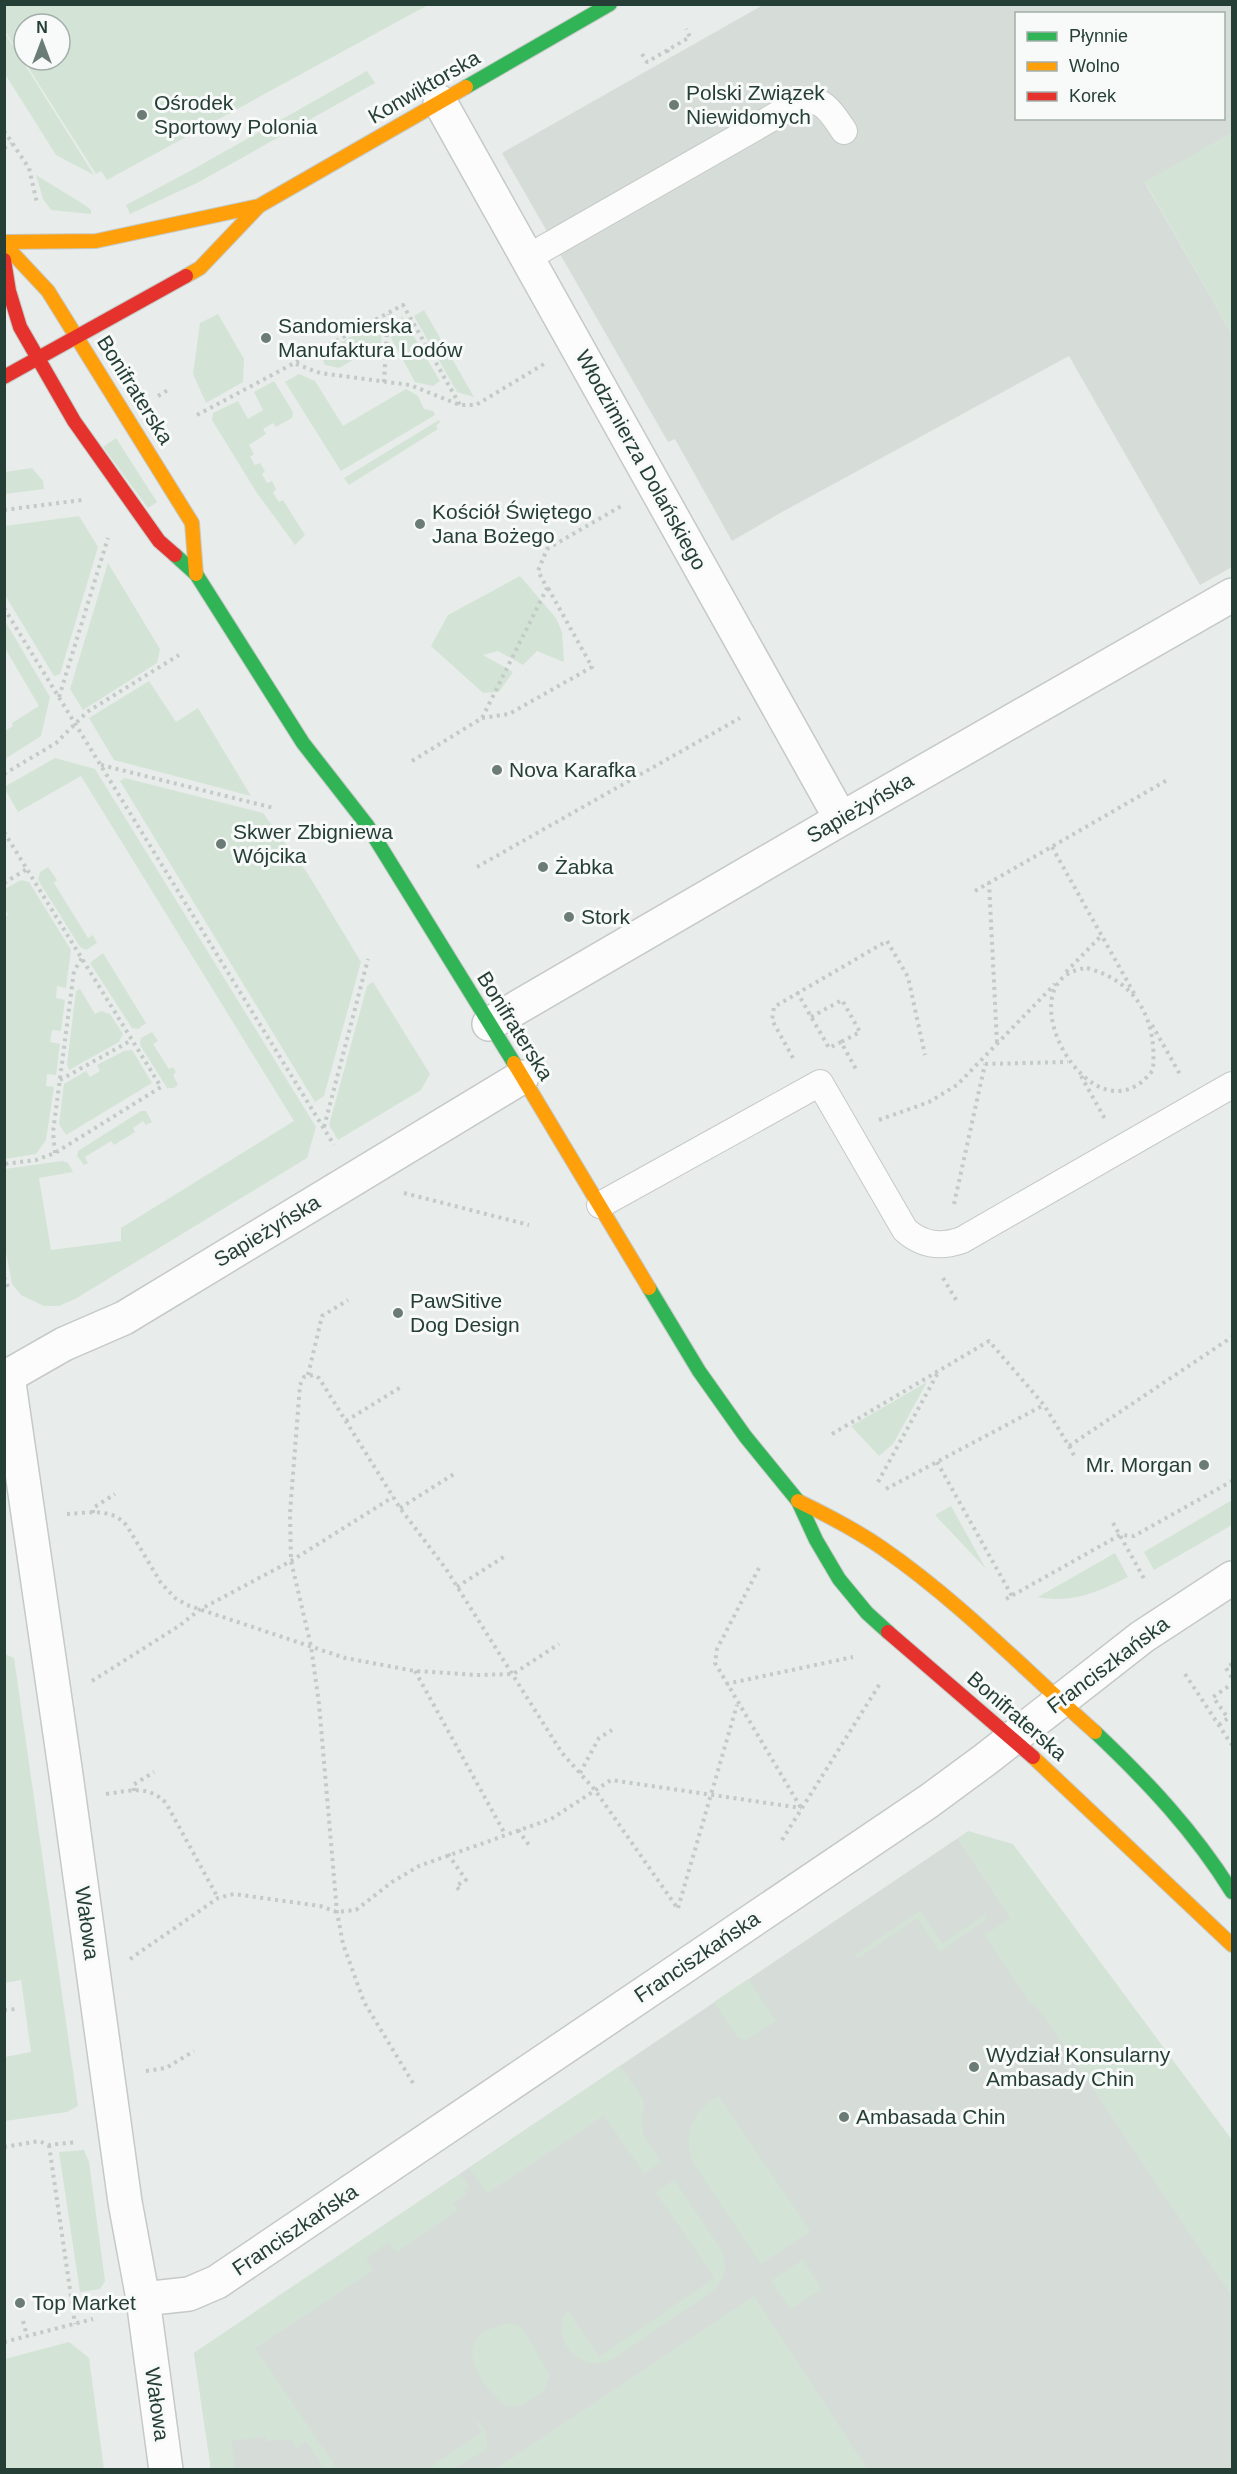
<svg xmlns="http://www.w3.org/2000/svg" width="1237" height="2474" viewBox="0 0 1237 2474" font-family="Arial,sans-serif">
<rect width="100%" height="100%" fill="#e8ecea"/>
<path fill="#d6ddd9" fill-rule="evenodd" d="M 763,5 L 1232,5 L 1232,133 L 1145,183 L 1232,334 L 1232,567 L 1200,585 L 1069,356 L 782,512 L 732,541 L 675,439 L 668,442 L 502,153 ZM 1016,14 L 1224,14 L 1224,118 L 1016,118 Z
M 958,1838 L 1232,2251 L 1232,2469 L 211,2469 L 194,2353 Z"/>
<path fill="#d3e4d6" fill-rule="evenodd" d="M 5,4 L 428,4 L 428,5 L 107,180 L 101,171 L 96,174 L 5,31 ZM 24,24 L 60,24 L 60,60 L 24,60 Z
M 5,33 L 94,175 L 56,155 L 5,74 Z
M 367,71 L 375,83 L 199,182 L 130,214 L 126,205 L 192,170 Z
M 1232,133 L 1232,334 L 1145,182 Z
M 36,175 L 85,205 L 91,210 L 91,214 L 51,210 L 43,199 Z
M 424,310 L 474,397 L 457,392 L 414,316 Z
M 218,314 L 244,359 L 243,382 L 206,403 L 193,374 L 200,323 Z
M 402,316 L 440,381 L 433,386 L 415,382 L 391,338 Z
M 376,323 L 382,332 L 381,344 L 339,368 L 325,365 L 320,354 Z
M 299,374 L 315,381 L 343,426 L 406,389 L 418,396 L 424,409 L 433,411 L 435,415 L 341,471 L 285,382 Z
M 274,381 L 293,412 L 292,418 L 276,427 L 273,423 L 263,429 L 266,434 L 249,445 L 254,454 L 250,457 L 255,465 L 260,463 L 265,471 L 262,474 L 267,483 L 272,481 L 276,489 L 273,493 L 279,502 L 283,500 L 305,535 L 295,545 L 257,493 L 212,420 L 213,413 L 238,401 L 248,419 L 263,410 L 254,392 Z
M 439,420 L 440,422 L 436,426 L 438,429 L 349,485 L 344,478 Z
M 116,438 L 157,502 L 148,508 L 103,447 Z
M 32,468 L 43,481 L 44,489 L 5,494 L 5,472 Z
M 79,516 L 98,547 L 60,674 L 54,676 L 5,595 L 5,526 Z
M 108,563 L 160,649 L 157,663 L 83,710 L 70,689 Z
M 520,576 L 556,618 L 562,632 L 564,662 L 537,651 L 523,665 L 498,651 L 483,655 L 513,672 L 499,692 L 483,693 L 431,646 L 448,615 Z
M 5,621 L 50,697 L 41,736 L 5,759 L 5,731 L 13,726 L 12,723 L 39,706 L 5,648 Z
M 149,681 L 176,722 L 198,708 L 251,796 L 114,760 L 89,718 Z
M 55,758 L 95,769 L 316,1127 L 307,1158 L 75,1299 L 59,1306 L 44,1306 L 21,1295 L 12,1284 L 4,1241 L 5,1169 L 62,1161 L 68,1163 L 73,1172 L 39,1178 L 51,1250 L 121,1241 L 121,1228 L 294,1121 L 81,776 L 18,812 L 6,791 L 6,786 Z
M 125,778 L 263,813 L 308,874 L 361,962 L 324,1096 L 315,1102 L 120,781 Z
M 48,867 L 57,880 L 54,883 L 88,938 L 93,935 L 97,943 L 86,950 L 80,947 L 38,880 L 40,872 Z
M 21,880 L 29,882 L 71,950 L 66,988 L 57,986 L 56,998 L 65,1000 L 61,1031 L 52,1030 L 50,1042 L 60,1044 L 56,1075 L 47,1074 L 46,1086 L 54,1087 L 46,1140 L 36,1154 L 5,1159 L 4,918 L 8,915 L 5,908 L 5,889 Z
M 103,953 L 146,1023 L 138,1029 L 132,1028 L 90,963 Z
M 373,982 L 430,1074 L 421,1090 L 338,1140 L 329,1125 L 367,986 Z
M 80,989 L 95,1014 L 101,1011 L 110,1014 L 123,1034 L 119,1042 L 69,1070 L 67,1064 L 76,991 Z
M 152,1032 L 158,1041 L 153,1044 L 169,1069 L 173,1067 L 176,1072 L 173,1075 L 178,1085 L 174,1088 L 167,1088 L 140,1045 L 141,1038 Z
M 132,1050 L 152,1083 L 66,1135 L 59,1124 L 64,1084 L 86,1071 L 90,1077 L 100,1071 L 97,1065 L 124,1051 Z
M 141,1111 L 146,1111 L 152,1122 L 146,1125 L 143,1121 L 133,1128 L 135,1132 L 114,1145 L 111,1141 L 85,1157 L 88,1163 L 84,1165 L 77,1156 L 78,1151 Z
M 927,1382 L 893,1444 L 879,1456 L 851,1426 Z
M 1232,1500 L 1232,1525 L 1154,1570 L 1144,1552 Z
M 951,1506 L 986,1569 L 935,1515 Z
M 1115,1553 L 1128,1577 C 1098,1592 1072,1604 1038,1597 Z
M 5,1654 L 14,1658 L 78,2106 L 67,2112 L 5,2121 L 5,2057 L 31,2052 L 21,1980 L 5,1983 Z
M 968,1831 L 1013,1844 L 1232,2140 L 1232,2296 L 1043,2014 L 1030,2002 L 985,1935 L 1011,1918 L 958,1838 Z
M 920,1911 L 942,1944 L 986,1914 L 988,1915 L 984,1917 L 986,1919 L 940,1951 L 917,1918 L 858,1958 L 854,1956 Z
M 748,1979 L 776,2021 L 744,2041 L 740,2037 L 738,2038 L 714,2002 Z
M 620,2066 L 644,2101 L 642,2123 L 644,2137 L 661,2162 L 644,2173 L 604,2115 L 487,2193 L 469,2168 Z
M 718,2096 L 810,2231 L 761,2264 L 694,2164 C 682,2135 692,2113 718,2096 Z
M 84,2150 L 89,2162 L 105,2281 L 100,2289 L 80,2292 L 59,2152 Z
M 460,2174 L 469,2187 L 464,2190 L 466,2194 L 453,2203 L 457,2210 L 397,2252 L 389,2241 L 366,2258 L 373,2270 L 255,2348 L 337,2469 L 325,2469 L 306,2441 L 296,2448 L 290,2439 L 267,2441 L 266,2436 L 231,2441 L 235,2469 L 211,2469 L 194,2353 Z
M 674,2180 L 723,2253 C 728,2272 723,2283 707,2295 L 611,2360 C 580,2374 549,2339 567,2310 L 599,2357 L 715,2278 L 656,2192 Z
M 803,2260 L 821,2289 L 791,2309 L 771,2281 Z
M 754,2296 L 867,2469 L 496,2469 L 726,2315 Z
M 511,2323 L 522,2328 L 550,2375 L 544,2391 L 522,2405 L 507,2406 C 473,2380 449,2333 511,2323 Z
M 69,2342 L 89,2358 L 104,2469 L 5,2469 L 5,2359 Z
M 474,2420 C 486,2425 486,2436 487,2448 L 454,2469 L 428,2469 L 482,2432 Z"/>
<g fill="none" stroke-linecap="round" stroke-linejoin="round">
<defs>
<path id="lane" d="M 527,258 L 798,103 C 822,94 832,113 844,131
M 600,1205 L 820,1083 L 905,1230 C 922,1245 940,1248 962,1240 L 1232,1085"/>
<path id="street" d="M 440,102 L 841,819
M 489,1024 L 841,819 L 1232,595
M 143,2299 L 189,2294 L 217,2282 L 929,1801 L 986,1759 L 1142,1637 L 1232,1578
M 166,2470 L 143,2299 L 125,2202 L 66,1775 L 8,1376 L 64,1344 L 124,1318 L 522,1077"/>
<path id="fast" d="M 466,87 L 610,4
M 175,555 L 196,574 L 303,743 L 367,825 L 514,1063
M 649,1288 L 699,1371 L 745,1436 L 798,1501 L 816,1540 L 839,1579 L 867,1613 L 888,1632
M 1095,1732 C 1147,1781 1194,1831 1232,1892"/>
<path id="slow" d="M 4,242 L 96,241 L 259,206
M 4,244 L 48,291 L 192,523 L 196,574
M 186,276 L 200,268 L 259,206 L 466,87
M 514,1063 L 649,1288
M 798,1501 C 827,1515 856,1530 882,1548 C 959,1601 1025,1670 1095,1732
M 1033,1757 L 1232,1945"/>
<path id="jam" d="M 4,260 L 9,291 L 20,327 L 74,421 L 159,541 L 175,555
M 4,377 L 186,276
M 888,1632 L 1033,1757"/>
</defs>
<use href="#lane" stroke="#c5c9c7" stroke-width="28"/>
<use href="#street" stroke="#c5c9c7" stroke-width="36"/>
<use href="#fast" stroke="#c4c9c7" stroke-width="16"/>
<use href="#slow" stroke="#c4c9c7" stroke-width="16"/>
<use href="#jam" stroke="#c4c9c7" stroke-width="16"/>
<path stroke="#c3cbc7" stroke-width="4" stroke-dasharray="3 4.5" stroke-linecap="butt" d="M 667,50 L 670,57
M 642,54 L 647,62 L 690,37 L 686,29
M 4,131 L 29,168 L 37,203
M 4,148 L 12,144
M 296,364 L 320,373 L 410,385 L 460,405 L 476,405 L 544,364
M 384,382 L 388,314
M 158,396 L 168,390
M 197,415 L 403,305 L 460,405
M 4,510 L 82,500
M 4,608 L 334,1145
M 59,697 L 108,538
M 482,718 L 509,714 L 592,667 L 548,588
M 412,761 L 482,718 L 547,588 L 538,571 L 547,549 L 623,505
M 101,765 L 274,808
M 4,774 L 56,743 L 87,712 L 179,655
M 4,832 L 161,1087 L 55,1153 L 36,1160 L 4,1164
M 1052,847 L 1135,995
M 477,867 L 740,718
M 989,882 L 997,1043
M 4,883 L 27,869
M 975,891 L 1169,779
M 1087,968 C 1138,982 1157,1020 1153,1070 C 1093,1150 999,977 1087,968 Z
M 1066,972 L 1102,935
M 797,992 L 829,1048 L 841,1042 L 857,1071
M 811,1017 L 842,1000 L 860,1032 L 841,1042
M 1152,1025 L 1181,1076
M 793,1058 L 772,1020 L 774,1007 L 887,941 L 908,977 L 925,1055
M 985,1064 L 1068,1062
M 1081,1076 L 1105,1119
M 60,1080 L 132,1040
M 879,1120 L 929,1102 L 957,1085 L 1055,984
M 324,1127 L 368,959
M 55,1153 L 53,1132 L 74,971 L 82,958
M 404,1193 L 529,1225
M 954,1204 L 985,1064
M 4,1277 L 8,1287
M 943,1278 L 958,1303
M 308,1375 L 322,1316 L 348,1300
M 346,1421 L 401,1387
M 832,1434 L 989,1341 L 1044,1405 L 1069,1446 L 1232,1337
M 1069,1446 L 1076,1459
M 937,1462 L 1012,1596
M 878,1482 L 939,1371
M 886,1489 L 1044,1405
M 400,1508 L 454,1474
M 93,1513 L 93,1508 L 115,1494
M 67,1514 C 88,1513 112,1507 127,1526 L 161,1583 L 175,1598 L 187,1605 L 345,1658 L 415,1671 L 478,1675 L 513,1674 L 559,1644
M 1113,1523 L 1146,1582
M 759,1568 L 717,1649 L 715,1663 L 801,1808
M 457,1587 L 505,1556
M 1006,1599 L 1120,1535 L 1134,1536 L 1232,1481
M 1232,1664 L 1226,1668 L 1232,1678
M 415,1671 L 505,1834
M 1185,1674 L 1232,1745
M 92,1681 L 179,1626 L 199,1610 L 291,1561 L 393,1497
M 726,1684 L 853,1657
M 1219,1725 L 1228,1718 L 1213,1697 L 1232,1684
M 580,1773 L 599,1738 L 612,1730
M 134,1791 L 133,1785 L 154,1772
M 106,1794 C 130,1791 147,1784 166,1803 L 218,1898
M 518,1830 L 529,1845
M 782,1840 L 881,1682
M 448,1854 L 466,1880 L 456,1886 L 460,1891
M 678,1908 L 737,1705
M 130,1959 L 218,1898 L 234,1894 L 320,1906 L 337,1912 L 356,1910 L 392,1882 L 419,1866 L 551,1819 L 611,1780 L 801,1808
M 4,2010 L 16,2009
M 146,2071 L 166,2068 L 194,2051
M 413,2083 L 364,2002 L 343,1944 L 337,1912 L 319,1704 L 311,1646 L 291,1561 L 290,1513 L 300,1385 L 304,1377 L 313,1375 L 319,1378 L 400,1508 L 446,1569 L 562,1753 L 595,1790 L 678,1909
M 49,2145 L 75,2324
M 4,2147 L 39,2141 L 49,2145 L 77,2142
M 23,2321 L 27,2336
M 4,2342 L 93,2319"/>
<use href="#lane" stroke="#fcfcfc" stroke-width="26"/>
<use href="#street" stroke="#fcfcfc" stroke-width="33"/>
<use href="#fast" stroke="#30b455" stroke-width="14"/>
<use href="#slow" stroke="#ff9f0a" stroke-width="14"/>
<use href="#jam" stroke="#e5322d" stroke-width="14"/>
</g>
<g fill="#6a7c75" stroke="#f7faf8" stroke-width="2">
<circle cx="674" cy="105" r="6"/>
<circle cx="142" cy="115" r="6"/>
<circle cx="266" cy="338" r="6"/>
<circle cx="420" cy="524" r="6"/>
<circle cx="497" cy="770" r="6"/>
<circle cx="221" cy="844" r="6"/>
<circle cx="543" cy="867" r="6"/>
<circle cx="569" cy="917" r="6"/>
<circle cx="398" cy="1313" r="6"/>
<circle cx="1204" cy="1465" r="6"/>
<circle cx="974" cy="2067" r="6"/>
<circle cx="844" cy="2117" r="6"/>
<circle cx="20" cy="2303" r="6"/>
</g>
<g text-anchor="middle" stroke-width="6" stroke-linejoin="round" paint-order="stroke">
<g font-size="21" fill="#263f36" stroke="#f7faf8">
<text transform="translate(424 87) rotate(-30)" y="7">Konwiktorska</text>
<text transform="translate(135 390) rotate(58)" y="7">Bonifraterska</text>
<text transform="translate(641 460) rotate(61)" y="7">Włodzimierza Dolańskiego</text>
<text transform="translate(860 808) rotate(-30)" y="7">Sapieżyńska</text>
<text transform="translate(515 1026) rotate(58)" y="7">Bonifraterska</text>
<text transform="translate(267 1231) rotate(-31)" y="7">Sapieżyńska</text>
<text transform="translate(1108 1665) rotate(-37)" y="7">Franciszkańska</text>
<text transform="translate(1017 1716) rotate(41)" y="7">Bonifraterska</text>
<text transform="translate(87 1923) rotate(82)" y="7">Wałowa</text>
<text transform="translate(697 1957) rotate(-34)" y="7">Franciszkańska</text>
<text transform="translate(295 2230) rotate(-34)" y="7">Franciszkańska</text>
<text transform="translate(157 2404) rotate(82)" y="7">Wałowa</text>
</g>
<g font-size="21" fill="#263f36" stroke="#f7faf8" text-anchor="start">
<text x="686" y="100">Polski Związek<tspan x="686" dy="24">Niewidomych</tspan></text>
<text x="154" y="110">Ośrodek<tspan x="154" dy="24">Sportowy Polonia</tspan></text>
<text x="278" y="333">Sandomierska<tspan x="278" dy="24">Manufaktura Lodów</tspan></text>
<text x="432" y="519">Kościół Świętego<tspan x="432" dy="24">Jana Bożego</tspan></text>
<text x="509" y="777">Nova Karafka</text>
<text x="233" y="839">Skwer Zbigniewa<tspan x="233" dy="24">Wójcika</tspan></text>
<text x="555" y="874">Żabka</text>
<text x="581" y="924">Stork</text>
<text x="410" y="1308">PawSitive<tspan x="410" dy="24">Dog Design</tspan></text>
<text x="1192" y="1472" text-anchor="end">Mr. Morgan</text>
<text x="986" y="2062">Wydział Konsularny<tspan x="986" dy="24">Ambasady Chin</tspan></text>
<text x="856" y="2124">Ambasada Chin</text>
<text x="32" y="2310">Top Market</text>
</g>
</g>
<rect width="1237" height="2474" fill="none" stroke="#263f36" stroke-width="12"/>
<rect x="1015" y="12" width="210" height="108" fill="#f7faf8" stroke="#a3afaa" stroke-width="1.5"/>
<rect x="1027" y="32" width="30" height="9" fill="#30b455" stroke="#a3afaa" stroke-width="1.5"/>
<text x="1069" y="42" font-size="18" fill="#263f36">Płynnie</text>
<rect x="1027" y="62" width="30" height="9" fill="#ff9f0a" stroke="#a3afaa" stroke-width="1.5"/>
<text x="1069" y="72" font-size="18" fill="#263f36">Wolno</text>
<rect x="1027" y="92" width="30" height="9" fill="#e5322d" stroke="#a3afaa" stroke-width="1.5"/>
<text x="1069" y="102" font-size="18" fill="#263f36">Korek</text>
<g transform="translate(42 42)"><circle r="28" fill="#f7faf8" stroke="#a3afaa" stroke-width="1.5"/>
<path d="M0-4.5L10 22L0 15L-10 22Z" fill="#6a7c75"/>
<text y="-9" font-size="16" font-weight="bold" text-anchor="middle" fill="#263f36">N</text>
</g>
</svg>
